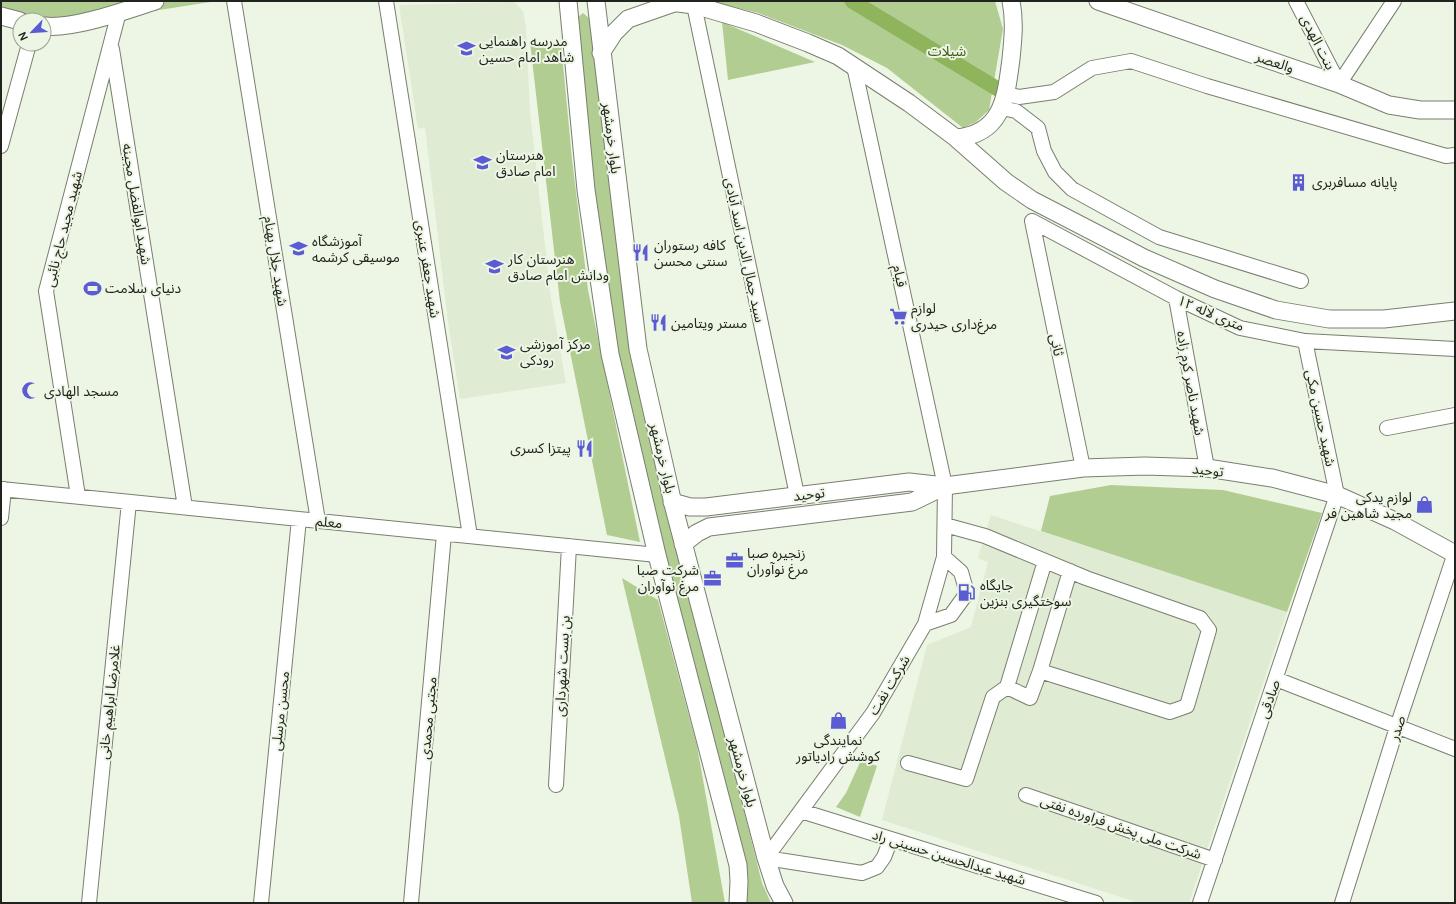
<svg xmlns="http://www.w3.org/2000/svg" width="1456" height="904" viewBox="0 0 1456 904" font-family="'DM Sans','Noto Sans Arabic',sans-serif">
<rect width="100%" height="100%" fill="#edf6e4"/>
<path fill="#dfebd2" d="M 514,2 L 523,11 L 526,28 L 530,112 L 551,298 L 566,383 L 460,399 L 448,322 L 425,127 L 418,129 L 399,5 Z
M 991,515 L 1287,612 L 1189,903 L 1139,903 L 882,820 L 927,645 L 971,627 L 988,562 L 978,558 Z"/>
<path fill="#b2cd92" d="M 1,1 L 217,1 L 50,27 L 44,20 L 31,20 L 1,9 Z
M 709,1 L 995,1 L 1003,29 L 989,110 L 976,122 L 963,128 L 887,68 L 842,45 L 758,13 Z
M 583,13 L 589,18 L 595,48 L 668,507 L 762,883 L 771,903 L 747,903 L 747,884 L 663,553 L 616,351 L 593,190 L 577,18 Z
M 722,22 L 815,62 L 728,80 Z
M 530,42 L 561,43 L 572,159 L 588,290 L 640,542 L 607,535 L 560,302 Z
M 1111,485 L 1223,490 L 1322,513 L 1287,612 L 1041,531 L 1050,496 Z
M 622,578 L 658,600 L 697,746 L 725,903 L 692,903 L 679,816 Z
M 861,760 L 877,766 L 860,817 L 836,807 L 846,793 Z"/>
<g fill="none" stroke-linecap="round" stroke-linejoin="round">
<path stroke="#8fb55c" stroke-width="15" d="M 852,1 L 1006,94"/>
<defs>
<path id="minor" d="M 234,1 L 318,521
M 386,1 L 470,536
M 1296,1 L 1339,84 L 1394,1
M 694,5 L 797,495
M 112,49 L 185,507
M 854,66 L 945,486 L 944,557 L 925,624 L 873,713 L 766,858 L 862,873 L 877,867 L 884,857 L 891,839
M 1006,94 L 1019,97 L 1054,92 L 1092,68 L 1131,61 L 1207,86 L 1446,156 L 1455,155
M 1001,108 L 1016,111 L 1038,128 L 1044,151 L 1055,172 L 1072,189 L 1159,237 L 1301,281
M 1,146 L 29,44
M 1032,221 L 1176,298 L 1240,328 L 1305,341 L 1455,349
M 1032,221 L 1083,468
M 1176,298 L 1207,468
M 1387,428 L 1455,415
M 1,489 L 657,555
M 78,496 L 46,291 L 119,12
M 1,518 L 4,489
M 945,525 L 985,536 L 1086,578 L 1200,618 L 1209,630 L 1187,706 L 1170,712 L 1040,671
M 1045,561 L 1007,687 L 1030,698 L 1040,671 L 1070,571
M 925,624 L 951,615 L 967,593 L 961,572 L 944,557
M 1276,679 L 1455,749
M 908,763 L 966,779 L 993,697 L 1007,687
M 556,785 L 569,546
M 1026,795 L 1215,860
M 801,811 L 1096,903
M 89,903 L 129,502
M 261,903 L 299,519
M 411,903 L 444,534
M 1200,903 L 1337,495 L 1305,341
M 1342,903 L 1397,727 L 1455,553"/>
<path id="major" d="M 568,1 L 586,190 L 610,354 L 657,555 L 738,865 L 739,881 L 738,903
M 596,1 L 638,349 L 674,508 L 766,858 L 775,886 L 784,903
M 662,1 L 694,5 L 756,23 L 808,43 L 838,56 L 909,103 L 956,138 L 1006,182 L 1032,200 L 1144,258 L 1215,289 L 1276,310 L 1329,319 L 1384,319 L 1455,311
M 1098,1 L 1339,84 L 1389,105 L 1420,110 L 1455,110
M 1,16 L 20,21
M 44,26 C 72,30 127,10 155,1
M 601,53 L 614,33 L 628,19 L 674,3
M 956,138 C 1003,134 1006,97 1011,59 C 1013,39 1015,21 1011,1
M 672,502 L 690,507 L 706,507 L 909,482 L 945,486 L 1083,468 L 1145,466 L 1207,468 L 1272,478 L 1337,495 L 1395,521 L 1455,554
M 683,544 L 697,533 L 709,527 L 912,502 L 945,486"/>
</defs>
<use href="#minor" stroke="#787f6f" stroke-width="16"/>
<use href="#major" stroke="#787f6f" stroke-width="19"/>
<use href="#minor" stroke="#fff" stroke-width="14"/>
<use href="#major" stroke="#fff" stroke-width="17"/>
</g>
<defs>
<symbol id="school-bare" viewBox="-9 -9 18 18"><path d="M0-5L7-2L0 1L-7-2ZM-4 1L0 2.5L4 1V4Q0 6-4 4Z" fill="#5b5cd4" stroke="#edf6e4" stroke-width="2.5" paint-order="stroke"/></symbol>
<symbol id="building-bare" viewBox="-9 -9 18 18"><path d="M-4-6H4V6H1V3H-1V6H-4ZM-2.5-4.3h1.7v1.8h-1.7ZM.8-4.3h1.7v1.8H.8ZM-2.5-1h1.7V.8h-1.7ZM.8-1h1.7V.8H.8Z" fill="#5b5cd4" stroke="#edf6e4" stroke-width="2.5" paint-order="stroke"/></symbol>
<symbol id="restaurant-bare" viewBox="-9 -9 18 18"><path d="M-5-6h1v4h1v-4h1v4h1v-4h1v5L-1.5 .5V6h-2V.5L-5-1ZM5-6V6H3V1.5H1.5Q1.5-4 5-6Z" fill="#5b5cd4" stroke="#edf6e4" stroke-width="2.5" paint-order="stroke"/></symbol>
<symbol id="stadium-bare" viewBox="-9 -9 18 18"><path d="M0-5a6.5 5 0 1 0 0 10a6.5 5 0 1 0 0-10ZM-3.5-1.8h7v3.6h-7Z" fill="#5b5cd4" stroke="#edf6e4" stroke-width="2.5" paint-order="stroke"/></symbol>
<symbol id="supermarket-bare" viewBox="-9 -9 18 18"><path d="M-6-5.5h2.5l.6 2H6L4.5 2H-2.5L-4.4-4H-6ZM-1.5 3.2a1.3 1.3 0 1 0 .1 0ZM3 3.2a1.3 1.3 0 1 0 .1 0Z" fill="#5b5cd4" stroke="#edf6e4" stroke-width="2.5" paint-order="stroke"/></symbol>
<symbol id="mosque-bare" viewBox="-9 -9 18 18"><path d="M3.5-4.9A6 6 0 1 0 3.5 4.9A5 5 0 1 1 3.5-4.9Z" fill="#5b5cd4" stroke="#edf6e4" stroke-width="2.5" paint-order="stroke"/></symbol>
<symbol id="shop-bare" viewBox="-9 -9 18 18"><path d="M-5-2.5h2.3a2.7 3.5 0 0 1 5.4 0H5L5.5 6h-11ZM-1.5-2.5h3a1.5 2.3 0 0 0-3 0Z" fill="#5b5cd4" stroke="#edf6e4" stroke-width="2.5" paint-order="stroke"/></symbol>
<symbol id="office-bare" viewBox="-9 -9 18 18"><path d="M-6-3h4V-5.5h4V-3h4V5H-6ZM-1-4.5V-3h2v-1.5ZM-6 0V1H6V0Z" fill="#5b5cd4" stroke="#edf6e4" stroke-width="2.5" paint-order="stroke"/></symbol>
<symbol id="fuel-bare" viewBox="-9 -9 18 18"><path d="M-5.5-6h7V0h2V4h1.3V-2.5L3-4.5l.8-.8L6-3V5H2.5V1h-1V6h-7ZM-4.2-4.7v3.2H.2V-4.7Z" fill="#5b5cd4" stroke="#edf6e4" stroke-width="2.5" paint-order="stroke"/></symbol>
</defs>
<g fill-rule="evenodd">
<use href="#school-bare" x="454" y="36" width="25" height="25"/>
<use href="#school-bare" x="470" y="150" width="25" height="25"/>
<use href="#building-bare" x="1286" y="170" width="25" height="25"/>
<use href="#school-bare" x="286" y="236" width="25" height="25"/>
<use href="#restaurant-bare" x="628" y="240" width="25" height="25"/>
<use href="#school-bare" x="482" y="254" width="25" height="25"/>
<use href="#stadium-bare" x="80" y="276" width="25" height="25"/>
<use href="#supermarket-bare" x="886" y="304" width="25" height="25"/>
<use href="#restaurant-bare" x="646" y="310" width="25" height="25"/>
<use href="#school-bare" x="494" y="340" width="25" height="25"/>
<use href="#mosque-bare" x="18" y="378" width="25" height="25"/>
<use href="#restaurant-bare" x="572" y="436" width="25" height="25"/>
<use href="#shop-bare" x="1412" y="492" width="25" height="25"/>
<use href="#office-bare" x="722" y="548" width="25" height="25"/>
<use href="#office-bare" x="700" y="566" width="25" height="25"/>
<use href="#fuel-bare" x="954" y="580" width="25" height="25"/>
<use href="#shop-bare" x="826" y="708" width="25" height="25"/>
</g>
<g text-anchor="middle" stroke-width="4" stroke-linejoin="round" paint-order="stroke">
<g font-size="14" fill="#21241e" stroke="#edf6e4" text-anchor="start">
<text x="479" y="46">مدرسه راهنمایی<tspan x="479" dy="16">شاهد امام حسین</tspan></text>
<text x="496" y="160">هنرستان<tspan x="496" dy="16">امام صادق</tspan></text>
<text x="1312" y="187">پایانه مسافربری</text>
<text x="312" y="246">آموزشگاه<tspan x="312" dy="16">موسیقی کرشمه</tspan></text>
<text x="654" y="250">کافه رستوران<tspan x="654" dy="16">سنتی محسن</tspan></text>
<text x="508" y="264">هنرستان کار<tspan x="508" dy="16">ودانش امام صادق</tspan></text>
<text x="105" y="293">دنیای سلامت</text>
<text x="911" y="313">لوازم<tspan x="911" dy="16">مرغ‌داری حیدری</tspan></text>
<text x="671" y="328">مستر ویتامین</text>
<text x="520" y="349">مرکز آموزشی<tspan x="520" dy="16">رودکی</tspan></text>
<text x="44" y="396">مسجد الهادی</text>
<text x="571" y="453" text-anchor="end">پیتزا کسری</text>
<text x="1412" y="502" text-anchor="end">لوازم یدکی<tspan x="1412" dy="16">مجید شاهین فر</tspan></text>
<text x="747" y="558">زنجیره صبا<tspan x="747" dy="16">مرغ نوآوران</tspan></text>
<text x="699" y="575" text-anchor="end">شرکت صبا<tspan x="699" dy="16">مرغ نوآوران</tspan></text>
<text x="980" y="590">جایگاه<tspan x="980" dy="16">سوختگیرى بنزین</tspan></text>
<text x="838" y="745" text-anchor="middle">نمایندگی<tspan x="838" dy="16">کوشش رادیاتور</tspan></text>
</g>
<g font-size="14" fill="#21241e" stroke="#edf6e4">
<text transform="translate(1318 42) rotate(63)" y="5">بنت الهدی</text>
<text transform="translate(1275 62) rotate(19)" y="5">والعصر</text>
<text transform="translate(612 138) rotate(83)" y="5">بلوار خرمشهر</text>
<text transform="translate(137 204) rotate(81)" y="5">شهید ابوالفضل مجینه</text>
<text transform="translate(63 229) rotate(-76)" y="5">شهید مجید حاج نائبی</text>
<text transform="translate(745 250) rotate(78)" y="5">سید جمال الدین اسد آبادی</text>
<text transform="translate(276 261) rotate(81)" y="5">شهید جلال بهنام</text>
<text transform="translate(428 269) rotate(81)" y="5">شهید جعفر عنبری</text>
<text transform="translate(900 276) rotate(78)" y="5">قیام</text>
<text transform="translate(1211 313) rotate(23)" y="5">۱۲ متری لاله</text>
<text transform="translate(1057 345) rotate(78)" y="5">ثانی</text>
<text transform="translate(1191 383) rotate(80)" y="5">شهید ناصر کرم زاده</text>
<text transform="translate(1321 418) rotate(78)" y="5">شهید حسین مکی</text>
<text transform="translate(663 458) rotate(77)" y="5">بلوار خرمشهر</text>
<text transform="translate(1208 470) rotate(6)" y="5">توحید</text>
<text transform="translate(809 494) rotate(-7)" y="5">توحید</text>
<text transform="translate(329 522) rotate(6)" y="5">معلم</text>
<text transform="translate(562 666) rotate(-87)" y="5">بن بست شهرداری</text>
<text transform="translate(889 685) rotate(-59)" y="5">شرکت نفت</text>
<text transform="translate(1269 699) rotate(-71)" y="5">صادقی</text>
<text transform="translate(109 702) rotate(-84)" y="5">غلامرضا ابراهیم خانی</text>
<text transform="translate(280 711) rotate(-84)" y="5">محسن مرسلی</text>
<text transform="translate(428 718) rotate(-85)" y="5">مجتبی محمدی</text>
<text transform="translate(1397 728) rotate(-72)" y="5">صدر</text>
<text transform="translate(743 772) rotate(75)" y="5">بلوار خرمشهر</text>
<text transform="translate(1121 827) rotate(19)" y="5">شرکت ملی پخش فراورده نفتی</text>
<text transform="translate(949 857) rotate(17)" y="5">شهید عبدالحسین حسینی راد</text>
</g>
<g font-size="14" fill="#435b1d" stroke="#edf6e4">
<text x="947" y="56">شیلات</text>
</g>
</g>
<rect width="1456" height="904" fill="none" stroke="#21241e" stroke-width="4"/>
<g transform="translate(32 32) rotate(245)"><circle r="19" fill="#edf6e4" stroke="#9ba295"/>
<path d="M0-3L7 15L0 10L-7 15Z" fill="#5b5cd4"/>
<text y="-6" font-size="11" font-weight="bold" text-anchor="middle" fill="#21241e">N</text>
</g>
</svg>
